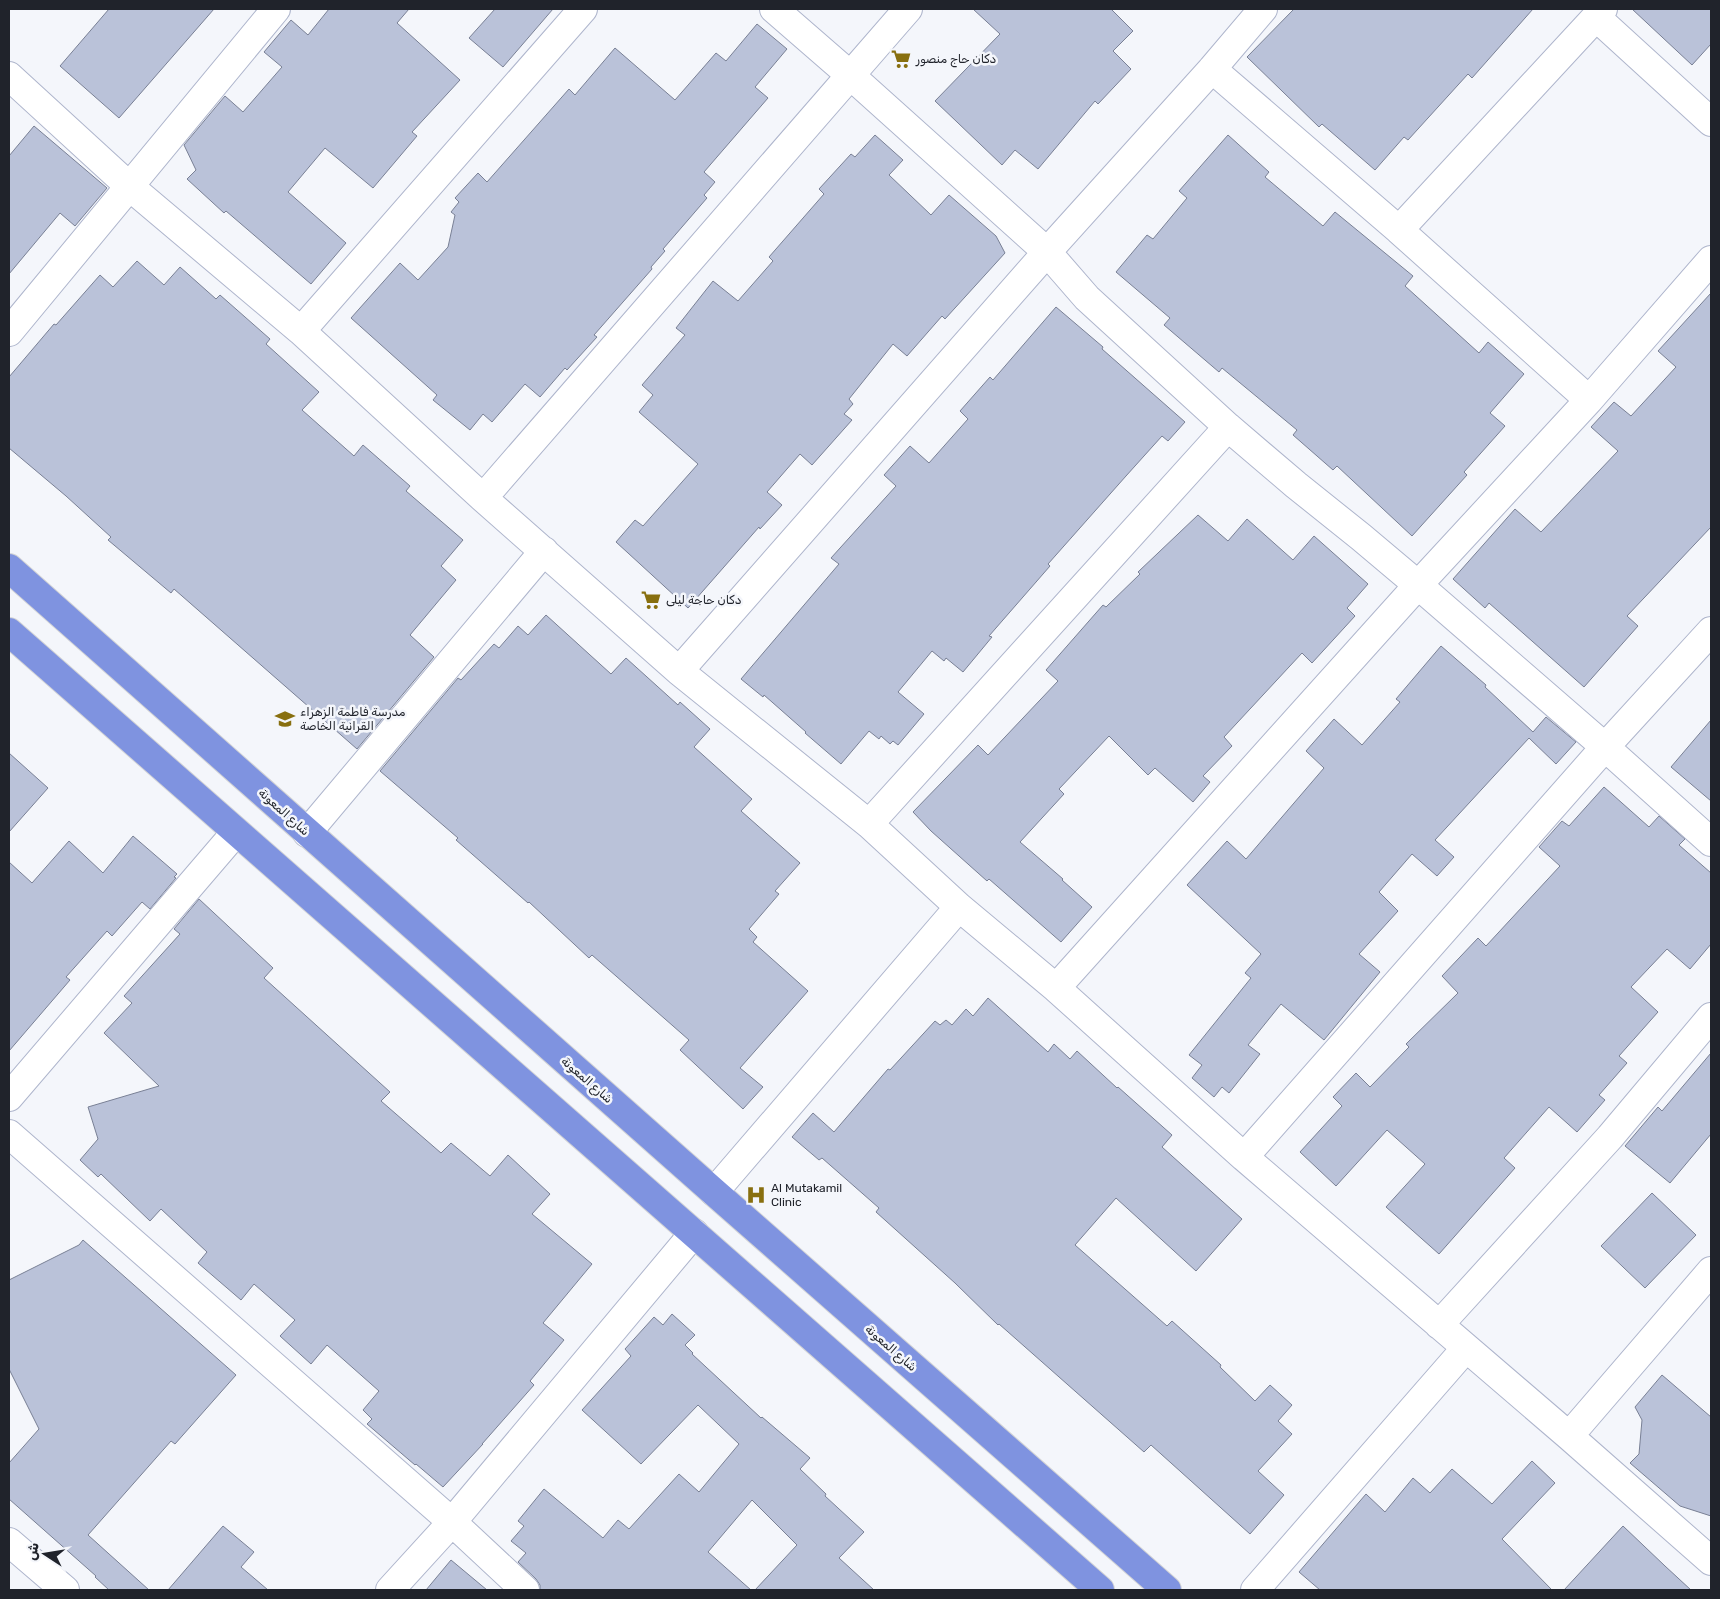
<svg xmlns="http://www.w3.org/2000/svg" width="1720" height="1599" viewBox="0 0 1720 1599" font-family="Rubik,Cairo,sans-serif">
<rect width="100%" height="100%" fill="#f4f6fb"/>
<path fill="#bac2d9" stroke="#798095" d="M 109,9 L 214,9 L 119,118 L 60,66 Z
M 329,9 L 409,9 L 397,23 L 460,80 L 412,132 L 417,136 L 373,188 L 325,148 L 288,192 L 346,243 L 311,284 L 226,211 L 224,213 L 187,179 L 196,170 L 184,145 L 225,96 L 243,112 L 282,67 L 264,52 L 291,20 L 308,35 Z
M 495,9 L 553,9 L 503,67 L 469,38 Z
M 973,9 L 1111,9 L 1133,31 L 1113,51 L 1131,69 L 1098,104 L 1095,101 L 1038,169 L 1015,150 L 1002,165 L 935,101 L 1000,34 Z
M 1294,9 L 1533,9 L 1472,78 L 1468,74 L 1408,140 L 1404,137 L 1375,170 L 1322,124 L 1319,127 L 1247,57 Z
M 1632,9 L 1711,9 L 1711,44 L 1692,65 Z
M 757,24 L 787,49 L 755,87 L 768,98 L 704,172 L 715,182 L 704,195 L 707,198 L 663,249 L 665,251 L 651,267 L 652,269 L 594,335 L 597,337 L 567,370 L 565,368 L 540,397 L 525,384 L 492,422 L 483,414 L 470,430 L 433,400 L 437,395 L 351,318 L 400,263 L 418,280 L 448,247 L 455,215 L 451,212 L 459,202 L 455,198 L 478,173 L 487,182 L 569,89 L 575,95 L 615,48 L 675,100 L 716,53 L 726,61 Z
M 34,126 L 107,188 L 75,226 L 60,213 L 9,274 L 9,156 Z
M 875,135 L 903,160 L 889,175 L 931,215 L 949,195 L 996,236 L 1005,253 L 945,319 L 942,316 L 907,356 L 893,344 L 849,399 L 853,404 L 844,414 L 852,420 L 812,465 L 800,454 L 767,492 L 782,505 L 760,529 L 759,527 L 688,608 L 616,542 L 635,520 L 643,526 L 698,464 L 639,412 L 653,395 L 642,385 L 685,335 L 676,328 L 713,281 L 738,301 L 773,261 L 769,257 L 824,194 L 819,189 L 851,154 L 855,157 Z
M 1228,135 L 1269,172 L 1265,177 L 1323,226 L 1335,212 L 1413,276 L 1405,286 L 1479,353 L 1488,342 L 1524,374 L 1490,413 L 1505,426 L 1464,472 L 1467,475 L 1412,536 L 1337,466 L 1333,470 L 1293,435 L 1297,430 L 1222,368 L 1219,372 L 1164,325 L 1170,318 L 1116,272 L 1147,235 L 1153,239 L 1187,198 L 1179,191 Z
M 137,261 L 164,285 L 180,267 L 216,299 L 220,295 L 270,339 L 266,344 L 319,392 L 302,410 L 354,456 L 363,445 L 410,486 L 406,491 L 463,540 L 441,566 L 456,580 L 410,635 L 434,657 L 357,749 L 174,589 L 171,593 L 108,540 L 111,537 L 66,496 L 9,448 L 9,377 L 54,324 L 56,325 L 100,275 L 113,287 Z
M 1711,293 L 1711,527 L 1627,616 L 1638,626 L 1584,687 L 1489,603 L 1485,608 L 1453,579 L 1515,509 L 1541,532 L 1618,451 L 1591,427 L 1614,402 L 1631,416 L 1676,367 L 1658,351 Z
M 1056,307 L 1103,347 L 1102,349 L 1185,422 L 1168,441 L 1162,436 L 1126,476 L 1048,564 L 1050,566 L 989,636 L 992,637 L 963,672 L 946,658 L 944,661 L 932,651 L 898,692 L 924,714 L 898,745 L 893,741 L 890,744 L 881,736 L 879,739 L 869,731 L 841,764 L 805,733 L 806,732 L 764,695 L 763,697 L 741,679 L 839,564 L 831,558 L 896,486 L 884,475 L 910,446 L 929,463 L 968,419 L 960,411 L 990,377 L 993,380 Z
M 1198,515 L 1228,541 L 1247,519 L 1293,560 L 1314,536 L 1368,584 L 1347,608 L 1355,616 L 1312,663 L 1302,653 L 1224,737 L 1232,746 L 1203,776 L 1210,782 L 1193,802 L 1155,768 L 1148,775 L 1109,736 L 1059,789 L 1064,794 L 1020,842 L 1063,879 L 1062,880 L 1092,907 L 1061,942 L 989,879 L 987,881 L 931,831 L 913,812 L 978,745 L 988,755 L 1058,681 L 1046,670 L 1103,605 L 1106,607 L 1140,574 L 1138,572 Z
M 546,615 L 611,674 L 626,658 L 678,705 L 680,702 L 710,729 L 694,747 L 752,799 L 741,811 L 800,863 L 775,891 L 779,894 L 749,929 L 757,937 L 753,942 L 808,991 L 740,1068 L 763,1087 L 743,1109 L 680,1050 L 689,1040 L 592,955 L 589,958 L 529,902 L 528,903 L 456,840 L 458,838 L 380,771 L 458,678 L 461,680 L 494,644 L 499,648 L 518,626 L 528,635 Z
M 1441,646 L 1486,685 L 1485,687 L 1533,732 L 1546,717 L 1576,742 L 1556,764 L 1529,738 L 1435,840 L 1454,857 L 1437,876 L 1412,854 L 1379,892 L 1398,911 L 1359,954 L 1380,972 L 1324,1040 L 1281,1004 L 1248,1045 L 1260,1054 L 1229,1093 L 1222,1087 L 1214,1097 L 1192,1078 L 1202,1065 L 1189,1055 L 1251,978 L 1245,973 L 1261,954 L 1187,885 L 1227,841 L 1246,859 L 1324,768 L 1306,751 L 1334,719 L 1362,745 L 1400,702 L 1396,699 Z
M 1711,720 L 1711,801 L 1671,767 Z
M 9,753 L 48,788 L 9,832 Z
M 1604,787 L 1649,827 L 1659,816 L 1685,839 L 1679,845 L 1711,873 L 1711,944 L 1690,969 L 1667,949 L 1631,987 L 1658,1012 L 1619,1056 L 1627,1063 L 1599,1095 L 1605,1100 L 1577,1132 L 1549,1107 L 1504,1158 L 1515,1168 L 1439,1254 L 1386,1207 L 1425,1164 L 1387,1130 L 1336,1186 L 1300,1152 L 1342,1106 L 1333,1097 L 1356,1073 L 1370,1087 L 1409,1047 L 1406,1044 L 1458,993 L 1442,976 L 1478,938 L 1486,946 L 1560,866 L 1539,847 L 1562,821 L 1569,826 Z
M 133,836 L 177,874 L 174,877 L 176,878 L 150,909 L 142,902 L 112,936 L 107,931 L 66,977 L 70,980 L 9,1051 L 9,862 L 32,883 L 69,841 L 103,873 Z
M 199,899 L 273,968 L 264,978 L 390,1092 L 381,1101 L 441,1153 L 451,1143 L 490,1176 L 508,1155 L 550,1194 L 532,1214 L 592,1264 L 543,1323 L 564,1340 L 530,1381 L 534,1385 L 482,1444 L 483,1444 L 443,1487 L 416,1464 L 415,1465 L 367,1424 L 372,1419 L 363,1410 L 379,1391 L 327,1345 L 311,1364 L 280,1336 L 295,1320 L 254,1284 L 241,1300 L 198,1263 L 207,1252 L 161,1209 L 150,1221 L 101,1174 L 98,1177 L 80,1160 L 98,1139 L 88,1107 L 159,1086 L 104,1033 L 132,1003 L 124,996 L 180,934 L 174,929 Z
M 988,998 L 1048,1052 L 1054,1044 L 1070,1059 L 1077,1051 L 1117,1088 L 1118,1087 L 1172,1135 L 1162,1147 L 1242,1219 L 1196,1271 L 1116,1198 L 1075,1245 L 1167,1326 L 1172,1321 L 1221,1365 L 1220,1367 L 1255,1401 L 1270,1385 L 1292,1405 L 1278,1421 L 1292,1434 L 1258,1471 L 1284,1495 L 1250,1534 L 1151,1445 L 1144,1452 L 999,1324 L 998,1325 L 955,1283 L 876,1212 L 879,1208 L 822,1158 L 819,1160 L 792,1137 L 813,1113 L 834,1132 L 888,1069 L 890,1070 L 935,1021 L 940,1025 L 946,1020 L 952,1025 L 966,1009 L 973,1016 Z
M 1711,1053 L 1711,1134 L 1670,1183 L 1625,1146 L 1658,1107 L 1662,1111 Z
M 1652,1193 L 1696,1235 L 1645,1288 L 1601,1246 Z
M 83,1240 L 236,1375 L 175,1444 L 171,1441 L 88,1535 L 149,1590 L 109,1590 L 95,1577 L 96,1576 L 9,1499 L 9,1463 L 39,1429 L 9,1369 L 9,1280 L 79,1245 Z
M 672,1314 L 695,1335 L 685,1345 L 693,1353 L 692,1354 L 761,1418 L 762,1417 L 810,1458 L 800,1469 L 826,1494 L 825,1496 L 864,1532 L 839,1558 L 874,1590 L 755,1590 L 797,1545 L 752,1500 L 708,1552 L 751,1590 L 540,1590 L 540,1585 L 536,1579 L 518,1562 L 526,1553 L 511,1541 L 524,1526 L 518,1521 L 544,1489 L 603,1538 L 618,1520 L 629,1529 L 679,1474 L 699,1492 L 739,1444 L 698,1405 L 641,1464 L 582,1410 L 631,1356 L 625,1349 L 654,1317 L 663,1325 Z
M 1662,1375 L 1711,1417 L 1711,1516 L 1680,1506 L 1630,1463 L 1639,1454 L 1642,1420 L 1635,1407 Z
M 1532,1461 L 1555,1483 L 1502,1539 L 1552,1590 L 1320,1590 L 1299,1572 L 1366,1494 L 1385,1512 L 1413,1478 L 1430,1493 L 1452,1469 L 1492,1504 Z
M 223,1526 L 254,1552 L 241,1567 L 268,1590 L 168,1590 Z
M 1623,1526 L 1665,1566 L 1691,1590 L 1564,1590 Z
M 451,1560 L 487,1590 L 426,1590 Z"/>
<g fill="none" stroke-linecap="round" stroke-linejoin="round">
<defs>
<path id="minor" d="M 774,9 L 850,75 L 1047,252 L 1087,298 L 1228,427 L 1296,485 L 1361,537 L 1418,585 L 1605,747 L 1711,842
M 1603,9 L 1596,17 L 1711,122
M 1212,69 L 1399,230
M 9,76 L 129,186 L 301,331 L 483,498 L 679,671 L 869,824 L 959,907 L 1056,988 L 1244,1157 L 1569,1436 L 1711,1561
M 301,331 L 583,9
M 9,332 L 276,9
M 1589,400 L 1399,230 L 1596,17
M 483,498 L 908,9
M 679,671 L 1047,252 L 1212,69 L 1263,9
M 869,824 L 1228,427
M 307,833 L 544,551
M 1056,988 L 1418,585 L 1589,400 L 1711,260
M 9,1097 L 236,832
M 9,1134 L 452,1522 L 525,1590
M 1244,1157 L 1605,747 L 1711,631
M 714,1192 L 959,907
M 1439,1325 L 1610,1137 L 1711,1017
M 1569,1436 L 1711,1271
M 9,1542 L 65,1590
M 390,1590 L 452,1522 L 694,1233
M 1255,1590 L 1466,1348"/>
<path id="highway" d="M 9,568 L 714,1192 L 1167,1590
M 9,632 L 1100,1590"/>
</defs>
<use href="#minor" stroke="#aeb5cc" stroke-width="30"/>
<use href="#highway" stroke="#d2d3d5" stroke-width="30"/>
<use href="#minor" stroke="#fff" stroke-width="28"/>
<use href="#highway" stroke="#7f93e0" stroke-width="28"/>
</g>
<defs>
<symbol id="supermarket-bare" viewBox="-9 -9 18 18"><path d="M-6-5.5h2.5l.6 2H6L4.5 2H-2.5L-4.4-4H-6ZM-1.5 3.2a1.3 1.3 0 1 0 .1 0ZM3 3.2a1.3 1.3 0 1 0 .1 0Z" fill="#886f0f" stroke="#f4f6fb" stroke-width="2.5" paint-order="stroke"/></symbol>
<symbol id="school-bare" viewBox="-9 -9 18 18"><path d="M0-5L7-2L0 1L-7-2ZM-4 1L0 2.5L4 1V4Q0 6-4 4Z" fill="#886f0f" stroke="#f4f6fb" stroke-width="2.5" paint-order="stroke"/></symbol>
<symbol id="hospital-bare" viewBox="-9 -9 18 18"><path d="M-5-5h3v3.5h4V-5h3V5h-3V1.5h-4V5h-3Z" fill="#886f0f" stroke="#f4f6fb" stroke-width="2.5" paint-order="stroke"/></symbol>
</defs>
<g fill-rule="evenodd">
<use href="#supermarket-bare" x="887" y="45" width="28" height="28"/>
<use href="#supermarket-bare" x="637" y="586" width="28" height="28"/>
<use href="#school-bare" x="271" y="705" width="28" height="28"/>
<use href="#hospital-bare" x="742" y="1181" width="28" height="28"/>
</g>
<g text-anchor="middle" stroke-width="5" stroke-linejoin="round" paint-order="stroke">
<g font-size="12" fill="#20232b" stroke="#f4f6fb" text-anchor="start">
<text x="916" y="63">دكان حاج منصور</text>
<text x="666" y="604">دكان حاجة ليلى</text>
<text x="300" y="716">مدرسة فاطمة الزهراء<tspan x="300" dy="14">القرانية الخاصة</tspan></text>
<text x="771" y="1192">Al Mutakamil<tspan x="771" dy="14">Clinic</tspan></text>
</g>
<g font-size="12" fill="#20232b" stroke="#f4f6fb">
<text transform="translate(284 812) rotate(42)" y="4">شارع المعونة</text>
<text transform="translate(587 1080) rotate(41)" y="4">شارع المعونة</text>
<text transform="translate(891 1348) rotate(41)" y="4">شارع المعونة</text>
</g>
</g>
<rect width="1720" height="1599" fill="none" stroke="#20232b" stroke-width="20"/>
<g transform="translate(45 1554) rotate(282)" stroke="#f4f6fb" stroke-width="4" paint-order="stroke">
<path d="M0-4L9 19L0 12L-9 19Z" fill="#20232b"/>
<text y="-8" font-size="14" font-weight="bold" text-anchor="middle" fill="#20232b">ش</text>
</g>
</svg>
